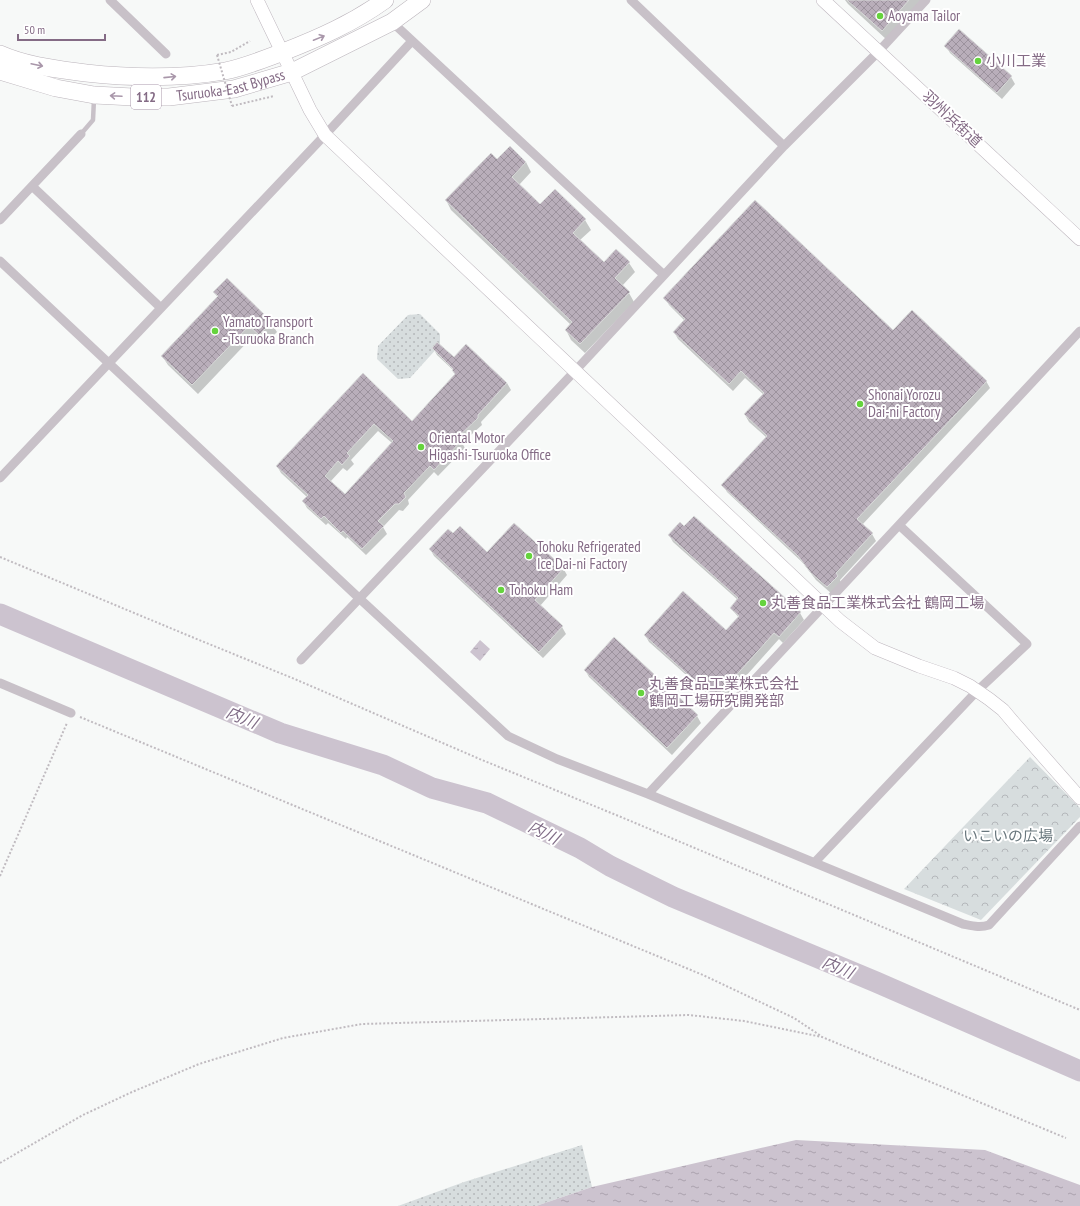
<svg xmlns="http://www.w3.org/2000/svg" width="1080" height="1206" viewBox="0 0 1080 1206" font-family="'PT Sans Narrow','Noto Sans JP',sans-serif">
<defs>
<pattern id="grass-dots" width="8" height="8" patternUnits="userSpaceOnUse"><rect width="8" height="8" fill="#d7ddde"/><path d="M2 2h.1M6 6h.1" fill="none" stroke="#b4b7ba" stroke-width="1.8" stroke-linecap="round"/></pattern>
<pattern id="forest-crowns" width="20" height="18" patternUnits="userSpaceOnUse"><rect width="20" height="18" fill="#d7ddde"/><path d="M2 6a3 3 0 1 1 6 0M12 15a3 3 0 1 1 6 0" fill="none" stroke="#b4b7ba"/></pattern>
<pattern id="water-ripples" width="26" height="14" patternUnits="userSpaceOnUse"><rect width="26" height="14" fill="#ccc3cf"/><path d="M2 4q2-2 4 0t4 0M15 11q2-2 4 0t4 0" fill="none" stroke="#aba2ae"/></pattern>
<pattern id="building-cross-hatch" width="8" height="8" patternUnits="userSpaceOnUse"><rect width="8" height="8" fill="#b9aeba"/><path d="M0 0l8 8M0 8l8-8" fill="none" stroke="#9c929d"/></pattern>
</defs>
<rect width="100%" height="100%" fill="#f7f9f8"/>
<path fill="url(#grass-dots)" d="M 420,314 L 440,334 L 440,345 L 410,378 L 398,379 L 377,359 L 378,346 L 408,315 Z
M 582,1145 L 592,1187 L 536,1206 L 398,1206 L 464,1182 Z"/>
<path fill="url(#forest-crowns)" d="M 1030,757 L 1080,808 L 1080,817 L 981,920 L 904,889 Z"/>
<path fill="url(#water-ripples)" d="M 480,640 L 490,649 L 480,661 L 470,652 Z
M 796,1140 L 985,1150 L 1080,1185 L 1080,1206 L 536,1206 L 592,1187 Z"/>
<path fill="#0003" fill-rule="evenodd" d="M 845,0 L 921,0 L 887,40 L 848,4 Z
M 959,31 L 1011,77 L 1015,84 L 1002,99 L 950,53 L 946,46 Z
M 510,147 L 526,162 L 531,172 L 519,185 L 541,206 L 555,191 L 585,220 L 591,230 L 580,240 L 604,263 L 629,263 L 635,272 L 622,286 L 629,293 L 634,302 L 585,353 L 571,340 L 566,330 L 571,325 L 451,210 L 446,200 L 497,160 Z
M 227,280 L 271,323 L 277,332 L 265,344 L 255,334 L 198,394 L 168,365 L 162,356 L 218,298 L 214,292 Z
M 665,298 L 893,331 L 986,381 L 990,388 L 862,525 L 872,534 L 876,541 L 840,580 L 841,583 L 832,594 L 816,580 L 803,563 L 727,492 L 723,485 L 767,438 L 749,422 L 745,415 L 764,395 L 745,378 L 733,391 L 678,339 L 674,332 L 685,321 L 669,305 Z
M 433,348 L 507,383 L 511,390 L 481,422 L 482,425 L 462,443 L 465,448 L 438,476 L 434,472 L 408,500 L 409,504 L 403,511 L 399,510 L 383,527 L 387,534 L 366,555 L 347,537 L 346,539 L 328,523 L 326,525 L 307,508 L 303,501 L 307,497 L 281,473 L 277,466 L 363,375 L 412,423 L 456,375 L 453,370 L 437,355 ZM 378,431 L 392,443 L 345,495 L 330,482 L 343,468 L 347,471 L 354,464 L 351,460 Z
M 669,535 L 800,613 L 804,620 L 783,643 L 779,639 L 720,705 L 649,642 L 645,635 L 726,631 L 739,618 L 731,608 L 738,600 L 673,542 Z
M 430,549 L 487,554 L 563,568 L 567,575 L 540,606 L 562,627 L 566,634 L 543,658 L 434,556 Z
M 585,670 L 697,716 L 701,723 L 672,755 L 589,677 Z"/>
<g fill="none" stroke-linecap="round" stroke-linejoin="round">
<path stroke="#ccc3cf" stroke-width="21" d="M 0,614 L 280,733 L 383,765 L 432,788 L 487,803 L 580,848 L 610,866 L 673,897 L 876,982 L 1080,1071"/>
</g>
<path fill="url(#building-cross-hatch)" stroke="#d9dbda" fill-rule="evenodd" d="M 847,0 L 909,0 L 882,31 Z
M 959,29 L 1012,76 L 997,93 L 944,46 Z
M 510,146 L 526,162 L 512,177 L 540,204 L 555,189 L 586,219 L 573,233 L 604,262 L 616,249 L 630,262 L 615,278 L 630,292 L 580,344 L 565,330 L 572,322 L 445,200 L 491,153 L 497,159 Z
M 755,200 L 893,330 L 912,310 L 987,381 L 857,519 L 873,533 L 836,573 L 838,576 L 827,587 L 811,573 L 798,556 L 721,485 L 767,436 L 744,414 L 764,393 L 741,371 L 729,384 L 673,332 L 685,319 L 663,298 Z
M 227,278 L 272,322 L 259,335 L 249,326 L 192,385 L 161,356 L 218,296 L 213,292 Z
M 437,342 L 454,357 L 466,344 L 507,383 L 478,415 L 478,418 L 458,437 L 462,440 L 434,470 L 430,466 L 404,493 L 406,497 L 399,504 L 395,504 L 378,521 L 384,526 L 362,549 L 343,531 L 341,533 L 324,516 L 321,519 L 302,501 L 308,495 L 276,466 L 363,373 L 412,421 L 455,374 L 452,370 L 453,369 L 432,348 ZM 374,424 L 393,441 L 345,494 L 325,476 L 338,461 L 342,465 L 350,456 L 347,453 Z
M 694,516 L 801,612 L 779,637 L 774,633 L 715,699 L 644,635 L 683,591 L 726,630 L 739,616 L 730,608 L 738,598 L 668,535 L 680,522 L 684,526 Z
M 514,523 L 564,568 L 535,600 L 563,626 L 539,652 L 429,549 L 448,529 L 453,533 L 460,526 L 487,552 Z
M 614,637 L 698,715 L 667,748 L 584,670 Z"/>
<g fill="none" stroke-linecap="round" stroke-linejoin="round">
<defs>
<path id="secondary" d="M 257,0 L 310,110 L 325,135 L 840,621 L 875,648 L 919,666 L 954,678 L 970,686 L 989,699 L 1003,710 L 1014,723 L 1080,798
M 823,0 L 1080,239"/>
<g id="highway">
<path d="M 0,54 C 27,66 57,69 86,73 C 132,78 179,79 225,71 C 245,67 264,59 283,52 C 319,38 353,23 385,0"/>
<path id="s1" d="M 0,71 L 56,88 L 94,95 L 133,97 L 169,97 L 234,89 L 292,72 L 392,22 L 422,0"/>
</g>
</defs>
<use href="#secondary" stroke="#beb6be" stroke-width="14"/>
<use href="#highway" stroke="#bbb4bb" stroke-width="18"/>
<path stroke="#c0bbc0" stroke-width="2" stroke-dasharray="2 2" stroke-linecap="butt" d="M 217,55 L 231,52 L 250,41
M 232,106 L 274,96
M 0,557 L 187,635 L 297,680 L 482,760 L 621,817 L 1080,1010
M 80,717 L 703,975 L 794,1018 L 821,1036
M 0,876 L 67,723
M 0,1163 L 83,1115 L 132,1092 L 199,1064 L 283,1038 L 362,1024 L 689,1015 L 744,1021 L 822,1037 L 1066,1138"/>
<path stroke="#c8c1c8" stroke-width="4.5" d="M 81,134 L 93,120 L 94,99"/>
<path stroke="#c8c1c8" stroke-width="9" d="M 110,0 L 166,54
M 631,0 L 784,146
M 392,22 L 664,275
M 32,186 L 161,308
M 0,220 L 81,134
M 0,261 L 360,599 L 508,736 L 557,759 L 648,794 L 963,924 C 973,926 980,928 989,925 L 1080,826
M 0,478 L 325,135 L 412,41
M 301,660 L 575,371 L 784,146 L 879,51 L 926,0
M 0,683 L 71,713
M 648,794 L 1080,331
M 815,862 L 977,691 L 1027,644 L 899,525"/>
<use href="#secondary" stroke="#fff" stroke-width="13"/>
<use href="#highway" stroke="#fff" stroke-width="17"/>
<path stroke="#c0bbc0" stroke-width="2" stroke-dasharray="2 2" stroke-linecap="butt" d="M 217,55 L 232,106"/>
</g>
<defs><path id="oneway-shaft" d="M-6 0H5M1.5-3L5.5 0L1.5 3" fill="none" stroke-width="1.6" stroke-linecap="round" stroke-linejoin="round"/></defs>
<g stroke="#a997aa">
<use href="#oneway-shaft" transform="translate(319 38) rotate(-22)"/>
<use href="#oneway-shaft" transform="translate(37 65) rotate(12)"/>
<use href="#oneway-shaft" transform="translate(170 77) rotate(-6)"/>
<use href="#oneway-shaft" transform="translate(116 96) rotate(-177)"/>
</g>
<g fill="#65d33d" stroke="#fff" stroke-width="1.5">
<circle cx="880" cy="16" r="4"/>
<circle cx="978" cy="61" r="4"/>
<circle cx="215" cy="331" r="4"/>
<circle cx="860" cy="404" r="4"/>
<circle cx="421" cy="447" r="4"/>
<circle cx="529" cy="556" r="4"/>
<circle cx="501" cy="590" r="4"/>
<circle cx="763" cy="603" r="4"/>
<circle cx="641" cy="693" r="4"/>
</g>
<g text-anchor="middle" stroke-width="4" stroke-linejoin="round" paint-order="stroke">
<rect fill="#fff" stroke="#a997aa" stroke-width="1" x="131" y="85" width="30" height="24" rx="3"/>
<g font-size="14" font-weight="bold" fill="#846b85">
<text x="146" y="102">112</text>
</g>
<g font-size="15" fill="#846b85" stroke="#fff" text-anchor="start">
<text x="888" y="21">Aoyama Tailor</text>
<text x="986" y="66">小川工業</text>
<text x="223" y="327">Yamato Transport<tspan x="223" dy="17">- Tsuruoka Branch</tspan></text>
<text x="868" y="400">Shonai Yorozu<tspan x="868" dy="17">Dai-ni Factory</tspan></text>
<text x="429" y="443">Oriental Motor<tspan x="429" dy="17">Higashi-Tsuruoka Office</tspan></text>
<text x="537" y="552">Tohoku Refrigerated<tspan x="537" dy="17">Ice Dai-ni Factory</tspan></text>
<text x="509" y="595">Tohoku Ham</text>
<text x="771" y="608">丸善食品工業株式会社 鶴岡工場</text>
<text x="649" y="689">丸善食品工業株式会社<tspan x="649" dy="17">鶴岡工場研究開発部</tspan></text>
</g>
<g font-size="15" fill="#846b85" stroke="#fff">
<text dy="5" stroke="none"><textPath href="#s1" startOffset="235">Tsuruoka-East Bypass</textPath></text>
<text transform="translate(952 119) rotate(43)" y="5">羽州浜街道</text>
</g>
<g font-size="15" fill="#69777d" stroke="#fff">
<text x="1008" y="841">いこいの広場</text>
</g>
<g font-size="16" font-style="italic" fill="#816d87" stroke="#fff">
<text transform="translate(242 717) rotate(23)" y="6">内川</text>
<text transform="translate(544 832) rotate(27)" y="6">内川</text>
<text transform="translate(838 967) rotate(23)" y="6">内川</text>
</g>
</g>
<path d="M18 34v6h87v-6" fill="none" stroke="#846b85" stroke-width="2"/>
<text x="24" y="34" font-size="12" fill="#846b85" stroke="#ffffff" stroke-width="3" paint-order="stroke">50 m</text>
</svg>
